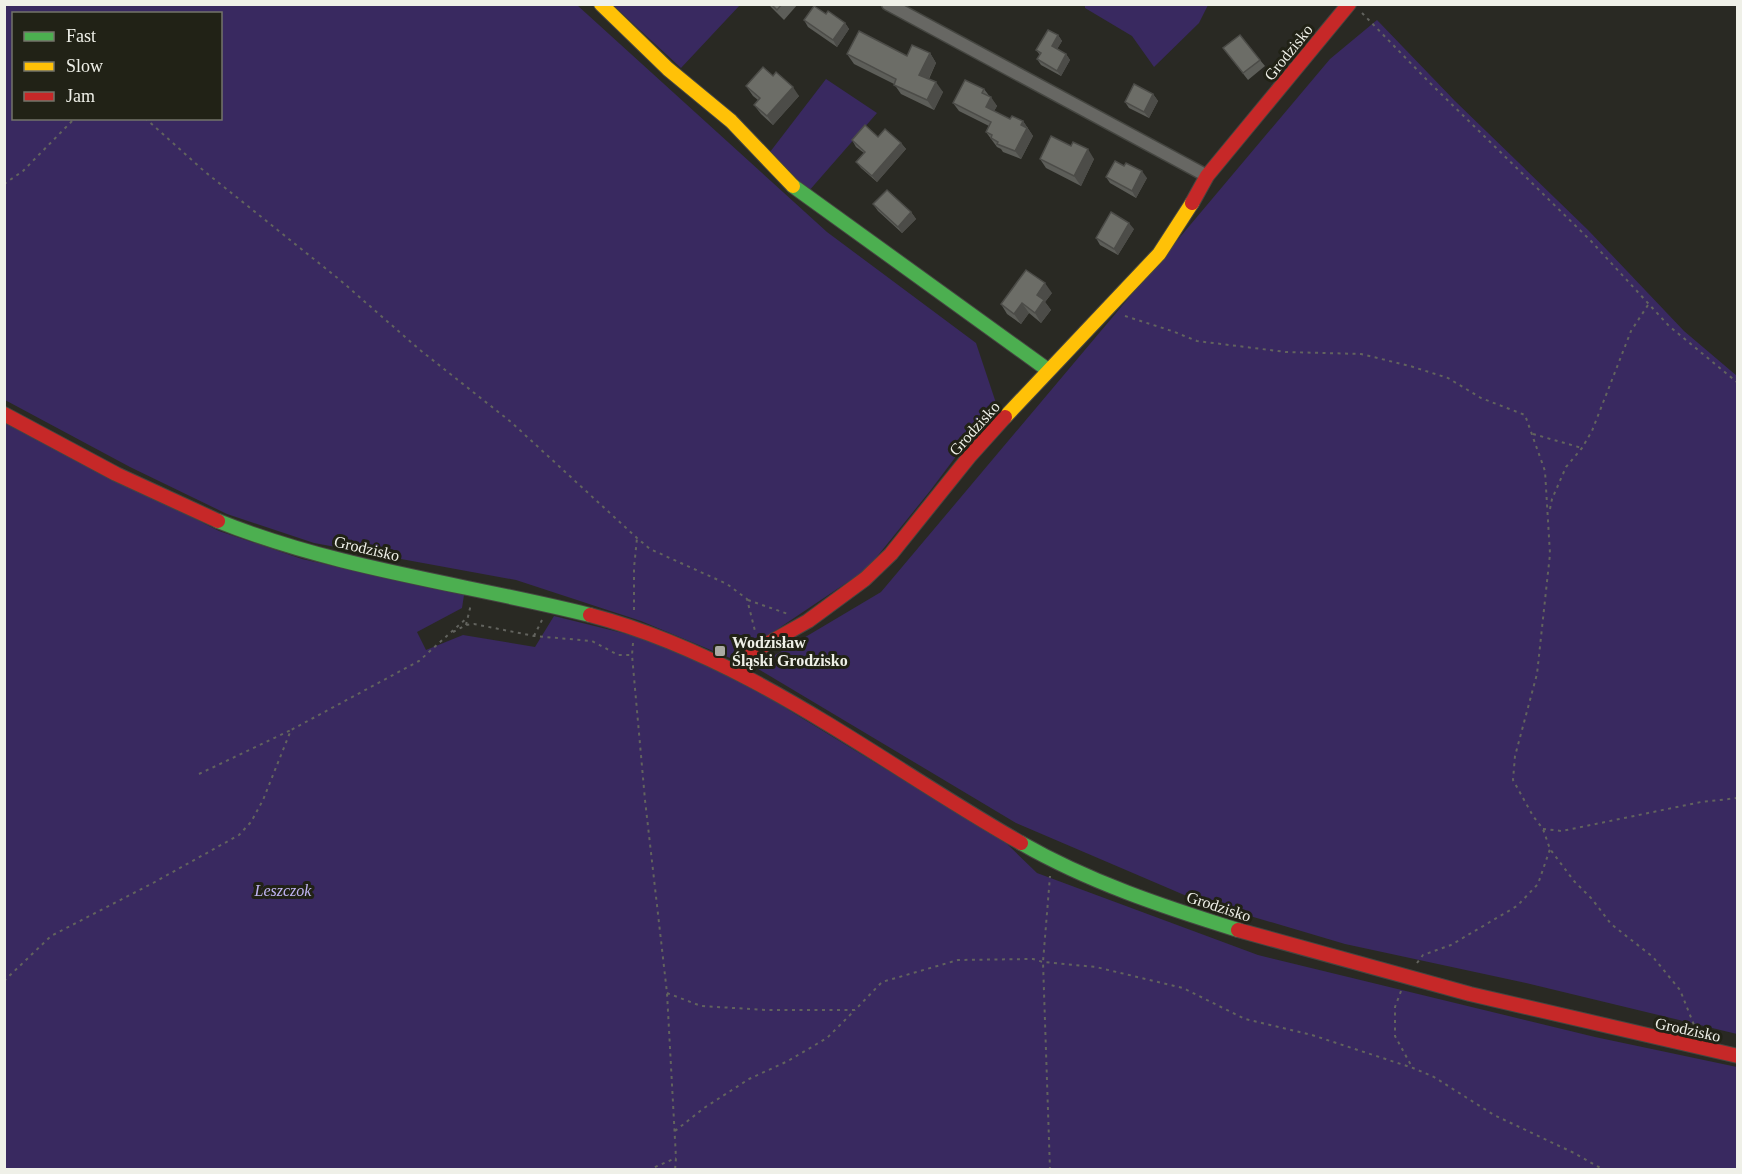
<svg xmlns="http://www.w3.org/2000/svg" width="1742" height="1174" viewBox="0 0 1742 1174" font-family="Georgia,serif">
<rect width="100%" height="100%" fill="#292923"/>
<path fill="#392960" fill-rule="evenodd" d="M 1085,4 L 1208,4 L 1208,5 L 1199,23 L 1154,67 L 1132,36 L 1085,8 Z
M 4,5 L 577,5 L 827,232 L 976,343 L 996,403 L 930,491 L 867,569 L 742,653 L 730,658 L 641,621 L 516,580 L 314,543 L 227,514 L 130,467 L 5,400 ZM 14,14 L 220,14 L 220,118 L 14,118 Z
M 613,5 L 740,5 L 681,68 Z
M 1377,20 L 1455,101 L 1588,230 L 1684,331 L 1737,376 L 1737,1034 L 1526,983 L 1345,944 L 1196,900 L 1016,823 L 755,667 L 881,592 L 1330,59 Z
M 826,79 L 877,113 L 808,192 L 770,152 Z
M 4,422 L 219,531 L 302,559 L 464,595 L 462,608 L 417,632 L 426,650 L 463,635 L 535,647 L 554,616 L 647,639 L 733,676 L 1005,842 L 1037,873 L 1258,955 L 1595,1037 L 1737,1067 L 1737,1169 L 5,1169 Z"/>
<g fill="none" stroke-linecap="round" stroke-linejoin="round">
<defs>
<path id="street" d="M 888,4 L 1207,176"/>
<path id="fast" d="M 793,186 L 1048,370
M 218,521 C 337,569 466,584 590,615
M 1021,843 C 1089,882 1164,907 1238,930"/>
<path id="slow" d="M 601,4 L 668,69 L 731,121 L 793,186
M 1005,417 L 1159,254 L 1192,203"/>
<path id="jam" d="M 1192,203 L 1207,176 L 1349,4
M 4,414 L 116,474 L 218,521
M 590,615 C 750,657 880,763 1021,843
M 737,672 L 747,658 L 760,648 L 808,621 L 865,579 L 891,554 L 969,457 L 1005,417
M 1238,930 L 1470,994 L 1738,1056"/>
</defs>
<use href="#street" stroke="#454641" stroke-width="15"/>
<use href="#fast" stroke="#454641" stroke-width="16"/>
<use href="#slow" stroke="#454641" stroke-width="16"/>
<use href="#jam" stroke="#454641" stroke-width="16"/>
<path stroke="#62635e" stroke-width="2" stroke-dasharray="3 4.5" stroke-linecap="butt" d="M 1362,13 L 1428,81 L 1590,240 L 1669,326 L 1738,383
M 145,118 L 204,171 L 340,280 L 420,350 L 511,422 L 637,538 L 650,549 L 727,584 L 747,599 L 755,631
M 4,184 L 23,171 L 75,118
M 1125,316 L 1172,331 L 1197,341 L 1286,352 L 1361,354 L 1410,366 L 1448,378 L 1481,398 L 1525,415 L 1545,471 L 1550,554 L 1537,674 L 1515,756 L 1513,780 L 1533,816 L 1543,829 L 1550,849 L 1574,881 L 1592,899 L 1611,924 L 1653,957 L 1680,990 L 1696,1030
M 1533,434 L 1582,448
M 1550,509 L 1552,499 L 1566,467 L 1582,448 L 1592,431 L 1631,331 L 1648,305
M 748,600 L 788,614
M 634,610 L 634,568 L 637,538
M 466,625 L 471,604
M 453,632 L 466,625 L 474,624 L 534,636 L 592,641 L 618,655 L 632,655
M 534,636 L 542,620
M 633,643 L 632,655 L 645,800 L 667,993 L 676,1158 L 675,1170
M 199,774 L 291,730
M 1543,829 L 1562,831 L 1701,802 L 1738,798
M 1417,963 L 1423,955 L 1451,945 L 1517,906 L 1538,884 L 1550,849
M 4,981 L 51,936 L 153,883 L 239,835 L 251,822 L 263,800 L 291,730 L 419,661 L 467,618
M 1401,991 L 1395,1007 L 1395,1036 L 1412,1067
M 667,993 L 701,1006 L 767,1010 L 855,1010 L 882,982 L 958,960 L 1033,959 L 1043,962 L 1096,967 L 1183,988 L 1245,1019 L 1312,1035 L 1413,1068 L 1434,1077 L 1494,1115 L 1574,1153 L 1604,1170
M 675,1131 L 704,1108 L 749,1079 L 788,1061 L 827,1038 L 855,1010
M 648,1170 L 676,1158
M 1050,1170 L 1043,962 L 1050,876"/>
<use href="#street" stroke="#676763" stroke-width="12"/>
<use href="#fast" stroke="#4caf50" stroke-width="14"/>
<use href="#slow" stroke="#ffc107" stroke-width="14"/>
<use href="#jam" stroke="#c62828" stroke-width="14"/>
</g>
<path fill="#5d5e59" d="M 768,4 L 798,4 L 784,20 Z
M 826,14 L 845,23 L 849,29 L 837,47 L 808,27 L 804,20 Z
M 1058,35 L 1062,41 L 1057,49 L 1066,54 L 1070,60 L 1061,76 L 1041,65 L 1037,59 L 1040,55 L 1036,50 Z
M 1223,48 L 1260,60 L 1265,66 L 1248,80 Z
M 930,53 L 936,63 L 929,79 L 943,92 L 934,110 L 901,94 L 894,84 L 854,64 L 847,54 L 907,56 Z
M 773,76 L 799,96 L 773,125 L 761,114 L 754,105 L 758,100 L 753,96 L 746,86 Z
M 984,89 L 997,106 L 994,111 L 1010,119 L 1023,121 L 1033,136 L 1021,159 L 1003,152 L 1001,149 L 997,147 L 986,132 L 989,126 L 959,111 L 953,103 Z
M 1153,94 L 1158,101 L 1149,118 L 1129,108 L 1125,102 Z
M 878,137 L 901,143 L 906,149 L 877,182 L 861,168 L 856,162 L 864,153 L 856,147 L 852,140 Z
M 1071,146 L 1094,159 L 1081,186 L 1046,168 L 1040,159 Z
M 1106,177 L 1147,178 L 1136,198 L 1110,183 Z
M 873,204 L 911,212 L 916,219 L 902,233 L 878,211 Z
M 1134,229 L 1118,255 L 1100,245 L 1096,238 Z
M 1052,293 L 1045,302 L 1051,310 L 1041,323 L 1029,313 L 1021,324 L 1007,314 L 1001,304 Z"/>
<path fill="#4c4c48" d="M 845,23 L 849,29 L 837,47 L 833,40 Z
M 1058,35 L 1062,41 L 1056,51 L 1052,46 Z
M 930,53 L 936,63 L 926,84 L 919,75 Z
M 1066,54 L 1070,60 L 1061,76 L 1057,71 Z
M 936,82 L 943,92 L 934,110 L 927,100 Z
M 793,87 L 799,96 L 773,125 L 767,116 Z
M 1153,94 L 1158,101 L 1149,118 L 1144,112 Z
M 991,97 L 997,106 L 992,115 L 986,107 Z
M 1023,121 L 1033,136 L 1021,159 L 1015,151 L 1021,125 Z
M 901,143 L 906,149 L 877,182 L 872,176 Z
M 1088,149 L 1094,159 L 1081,186 L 1074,176 Z
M 1142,171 L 1147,178 L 1136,198 L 1132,191 Z
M 911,212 L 916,219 L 902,233 L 898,227 Z
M 1129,223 L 1134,229 L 1118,255 L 1114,249 Z
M 1045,283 L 1052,293 L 1045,302 L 1051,310 L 1041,323 L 1035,313 L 1037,295 Z
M 1022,303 L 1029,313 L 1021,324 L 1014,314 Z"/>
<path fill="#6c6d67" stroke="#4c4c48" stroke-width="1.5" d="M 771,4 L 782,4 L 777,10 Z
M 814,6 L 826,14 L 828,11 L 845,23 L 833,40 L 804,20 Z
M 1048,30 L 1058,35 L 1052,46 L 1066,54 L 1057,71 L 1037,59 L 1041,53 L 1036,50 Z
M 859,31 L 907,56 L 912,45 L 930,53 L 919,75 L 936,82 L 927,100 L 894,85 L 896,79 L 847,54 Z
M 1240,35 L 1260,60 L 1243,73 L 1223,48 Z
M 763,67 L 773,76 L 776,72 L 793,87 L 767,116 L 754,105 L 760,98 L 746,86 Z
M 965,80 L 984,89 L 982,93 L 991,97 L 986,107 L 1010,119 L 1012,116 L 1023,121 L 1021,125 L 1027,128 L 1015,151 L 997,144 L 998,142 L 991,138 L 992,135 L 986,132 L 991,122 L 953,103 Z
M 1134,84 L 1153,94 L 1144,112 L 1125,102 Z
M 865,125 L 878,137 L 885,129 L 901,143 L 872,176 L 856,162 L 865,152 L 852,140 Z
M 1051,136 L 1071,146 L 1073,142 L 1088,149 L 1074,176 L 1040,159 Z
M 1115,161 L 1124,166 L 1126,163 L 1142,171 L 1132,191 L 1106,177 Z
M 887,190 L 911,212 L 898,227 L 873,204 Z
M 1111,212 L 1129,223 L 1114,249 L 1096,238 Z
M 1026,270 L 1045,283 L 1037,295 L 1044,300 L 1035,313 L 1022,303 L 1014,314 L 1001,304 Z"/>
<rect fill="#aaaaa3" stroke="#212216" stroke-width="2" x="714" y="645" width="12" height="12" rx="3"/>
<g text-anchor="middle" stroke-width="6" stroke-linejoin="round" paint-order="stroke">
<g font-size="16" fill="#eff0e8" stroke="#212216">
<text transform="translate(1288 52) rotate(-51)" y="6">Grodzisko</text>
<text transform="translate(974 428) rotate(-48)" y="6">Grodzisko</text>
<text transform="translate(367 548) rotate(13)" y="6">Grodzisko</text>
<text transform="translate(1219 906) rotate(18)" y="6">Grodzisko</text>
<text transform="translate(1688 1029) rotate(12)" y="6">Grodzisko</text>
</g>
<g font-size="16" font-weight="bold" fill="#eff0e8" stroke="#212216" text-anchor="start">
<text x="732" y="648">Wodzisław<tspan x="732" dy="18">Śląski Grodzisko</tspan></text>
</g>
<g font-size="16" font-style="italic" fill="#c0b4f2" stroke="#212216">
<text x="283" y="896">Leszczok</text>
</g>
</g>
<rect width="1742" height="1174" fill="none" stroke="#eff0e8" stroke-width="12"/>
<rect x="12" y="12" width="210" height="108" fill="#212216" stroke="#73746a" stroke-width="1.5"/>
<rect x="24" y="32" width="30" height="9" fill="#4caf50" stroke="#73746a" stroke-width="1.5"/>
<text x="66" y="42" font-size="18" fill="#eff0e8">Fast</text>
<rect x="24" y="62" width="30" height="9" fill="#ffc107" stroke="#73746a" stroke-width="1.5"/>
<text x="66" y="72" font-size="18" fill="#eff0e8">Slow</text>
<rect x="24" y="92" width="30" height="9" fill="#c62828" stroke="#73746a" stroke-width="1.5"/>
<text x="66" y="102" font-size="18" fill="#eff0e8">Jam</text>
</svg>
